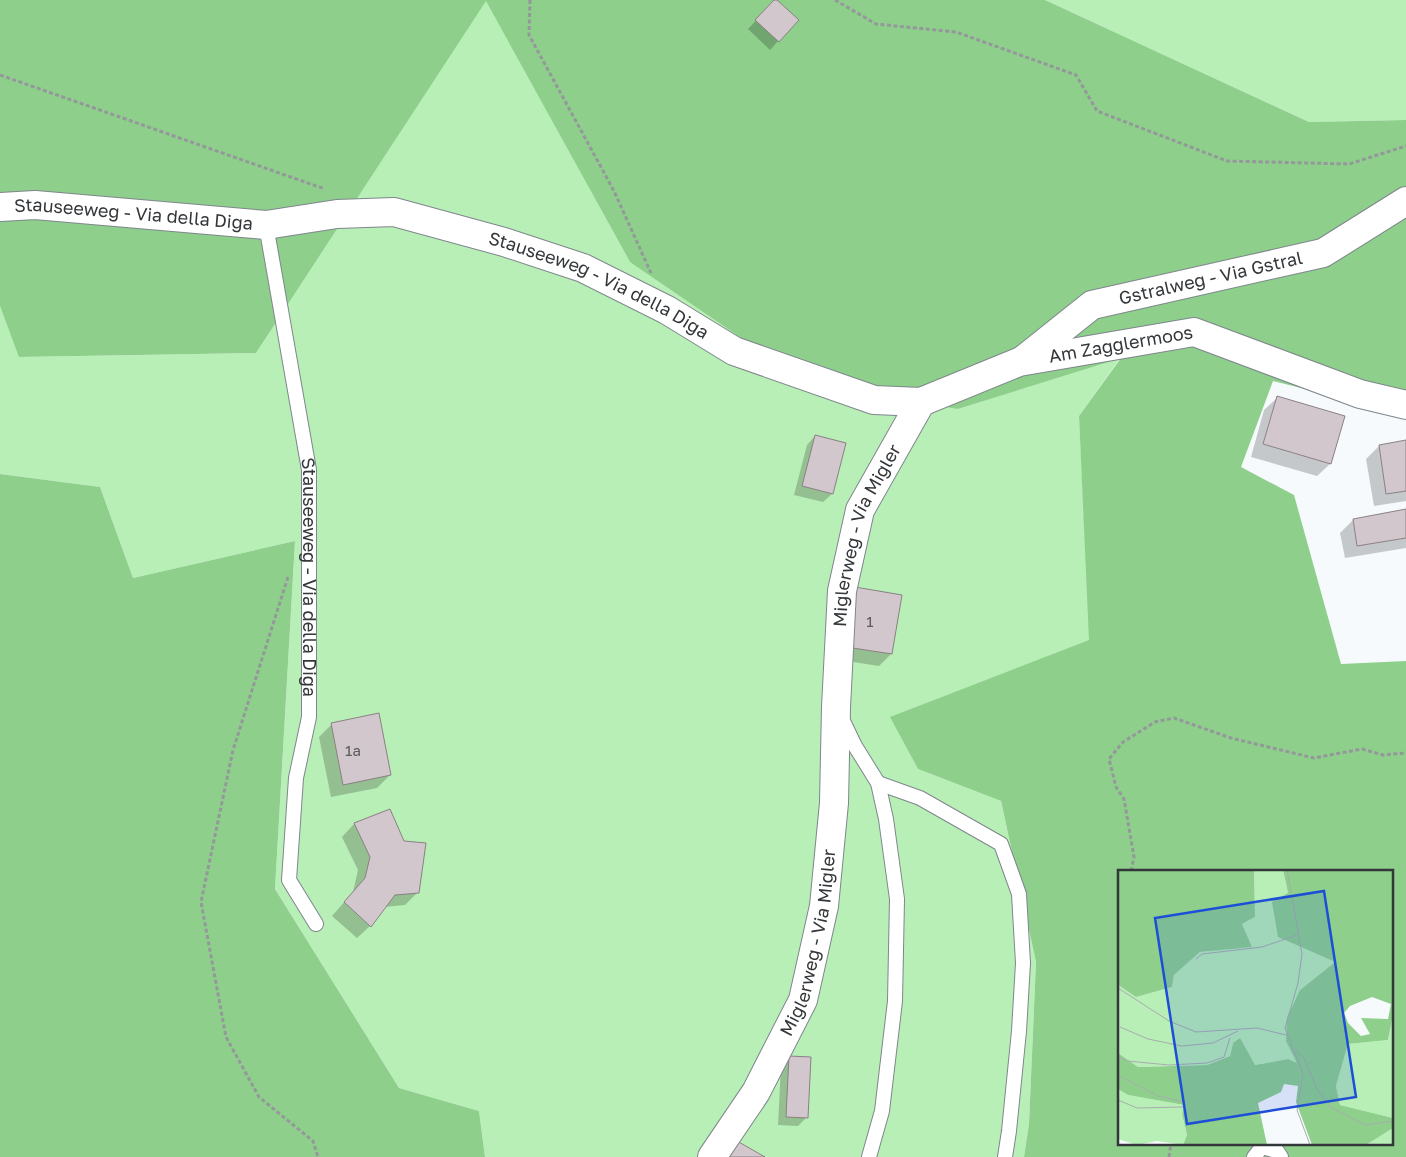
<svg xmlns="http://www.w3.org/2000/svg" width="1406" height="1157" viewBox="0 0 1406 1157" font-family="'Golos Text',sans-serif">
<rect width="100%" height="100%" fill="#f7fafd"/>
<path fill="#b8efb6" d="M 486,0 L 630,262 L 958,409 L 1121,357 L 1079,416 L 1090,640 L 891,717 L 918,769 L 1001,801 L 1036,962 L 1029,1124 L 1024,1157 L 485,1157 L 479,1111 L 399,1088 L 275,889 L 295,541 L 133,578 L 100,487 L 0,474 L 0,306 L 20,357 L 256,353 Z
M 1045,0 L 1406,0 L 1406,120 L 1309,122 Z"/>
<path fill="#8dcf8b" fill-rule="evenodd" d="M 0,0 L 1045,0 L 1309,122 L 1406,120 L 1406,401 L 1378,407 L 1273,381 L 1241,467 L 1294,495 L 1341,664 L 1406,661 L 1406,1157 L 1024,1157 L 1029,1124 L 1036,962 L 1001,801 L 918,769 L 890,717 L 1089,640 L 1079,416 L 1121,358 L 958,409 L 807,383 L 630,262 L 486,1 L 256,353 L 19,357 L 0,306 ZM 1120,871 L 1392,871 L 1392,1143 L 1120,1143 Z
M 0,474 L 100,487 L 133,578 L 295,541 L 275,889 L 399,1088 L 479,1111 L 485,1157 L 0,1157 Z"/>
<path fill="#0003" d="M 767,9 L 778,41 L 770,50 L 748,29 Z
M 1277,398 L 1330,464 L 1317,476 L 1251,457 L 1264,410 Z
M 815,436 L 844,444 L 832,494 L 823,502 L 794,495 L 807,445 Z
M 1406,441 L 1406,501 L 1374,506 L 1366,459 L 1379,446 Z
M 1406,511 L 1406,548 L 1345,558 L 1340,533 L 1353,520 Z
M 901,596 L 891,654 L 879,666 L 834,659 Z
M 332,724 L 390,775 L 377,788 L 331,797 L 319,737 Z
M 389,810 L 418,892 L 405,905 L 384,907 L 370,926 L 357,938 L 332,916 L 353,892 L 358,870 L 342,837 L 354,824 Z
M 790,1057 L 809,1058 L 806,1118 L 798,1126 L 778,1125 L 781,1066 Z"/>
<path fill="#d2c7cc" stroke="#8b8084" d="M 774,0 L 777,0 L 799,20 L 779,42 L 755,20 Z
M 1277,396 L 1345,416 L 1331,464 L 1263,444 Z
M 815,435 L 846,443 L 833,494 L 802,486 Z
M 1406,440 L 1406,491 L 1386,494 L 1379,445 Z
M 1406,509 L 1406,538 L 1357,546 L 1353,519 Z
M 855,587 L 902,595 L 892,654 L 846,647 Z
M 379,713 L 391,775 L 343,785 L 331,723 Z
M 390,809 L 404,841 L 426,843 L 419,893 L 395,895 L 371,927 L 344,902 L 365,878 L 370,857 L 354,823 Z
M 789,1056 L 811,1057 L 808,1118 L 786,1117 Z
M 737,1141 L 765,1157 L 729,1157 Z"/>
<g fill="none" stroke-linecap="round" stroke-linejoin="round">
<defs>
<g id="lane">
<path id="s1" d="M 266,225 L 309,470 L 309,717 L 296,778 L 289,880 L 316,924"/>
<path d="M 842,719 L 855,746 L 878,783 L 886,819 L 897,899 L 895,1001 L 882,1111 L 869,1157"/>
<path d="M 878,783 L 920,798 L 1001,844 L 1019,894 L 1023,963 L 1019,1031 L 1009,1131 L 1005,1157"/>
<path d="M 1254,1157 L 1262,1147 L 1277,1151 L 1281,1157"/>
</g>
<g id="street">
<path id="s2" d="M 0,207 L 35,205 L 266,225 L 337,214 L 394,212 L 504,242 L 583,268 L 667,310 L 734,351 L 874,400 L 921,402 L 1019,362 L 1194,332 L 1360,394 L 1406,405"/>
<path id="s3" d="M 1023,360 L 1092,305 L 1323,253 L 1406,201"/>
<path id="s4" d="M 712,1157 L 756,1092 L 803,1000 L 824,906 L 834,803 L 836,707 L 842,591 L 860,510 L 921,402"/>
</g>
</defs>
<use href="#lane" stroke="#7f868d" stroke-width="16"/>
<use href="#street" stroke="#7f868d" stroke-width="30"/>
<path stroke="#95989b" stroke-width="3" stroke-dasharray="4 2.5" stroke-linecap="butt" d="M 530,0 L 529,35 L 614,191 L 651,273
M 835,0 L 876,24 L 956,32 L 1076,75 L 1097,111 L 1227,161 L 1349,164 L 1406,146
M 0,75 L 325,189
M 288,577 L 233,750 L 201,902 L 226,1037 L 259,1097 L 313,1141 L 318,1157
M 1131,871 L 1134,857 L 1124,799 L 1116,787 L 1109,759 L 1123,742 L 1155,722 L 1174,718 L 1231,738 L 1314,758 L 1362,749 L 1383,755 L 1406,753
M 1120,998 L 1118,1001 L 1120,1004
M 1169,1157 L 1171,1143"/>
<use href="#lane" stroke="#fff" stroke-width="14"/>
<use href="#street" stroke="#fff" stroke-width="28"/>
</g>
<g text-anchor="middle" stroke-width="4" stroke-linejoin="round" paint-order="stroke">
<g font-size="15" fill="#5c5b5e">
<text x="870" y="627">1</text>
<text x="353" y="756">1a</text>
</g>
<g font-size="18" fill="#34373a" stroke="#fff">
<text dy="6" stroke="none"><textPath href="#s2" startOffset="134">Stauseeweg - Via della Diga</textPath></text>
<text dy="6" stroke="none"><textPath href="#s3" startOffset="210">Gstralweg - Via Gstral</textPath></text>
<text dy="6" stroke="none"><textPath href="#s2" startOffset="614">Stauseeweg - Via della Diga</textPath></text>
<text dy="6" stroke="none"><textPath href="#s2" startOffset="1170">Am Zagglermoos</textPath></text>
<text dy="6" stroke="none"><textPath href="#s4" startOffset="654">Miglerweg - Via Migler</textPath></text>
<text dy="6" stroke="none"><textPath href="#s1" startOffset="356">Stauseeweg - Via della Diga</textPath></text>
<text dy="6" stroke="none"><textPath href="#s4" startOffset="239">Miglerweg - Via Migler</textPath></text>
</g>
</g>
<g transform="translate(1118 870)">
<rect width="275" height="275" fill="#f7fafd"/>
<path d="M 136,0 L 165,0 L 170,23 L 160,67 L 217,92 L 182,120 L 180,194 L 170,189 L 137,195 L 115,173 L 112,186 L 89,195 L 20,197 L 0,183 L 0,115 L 18,127 L 54,117 L 56,105 L 82,82 L 133,76 L 124,54 L 137,47 ZM 275,145 L 275,248 L 222,235 L 218,216 L 230,174 L 270,170 ZM 0,219 L 10,225 L 66,235 L 64,244 L 69,265 L 65,275 L 39,271 L 19,275 L 0,269 ZM 275,258 L 275,275 L 248,275 Z" fill="#b8efb6"/>
<path d="M 0,0 L 136,0 L 137,47 L 124,54 L 134,77 L 82,82 L 56,105 L 54,117 L 18,127 L 0,115 ZM 165,0 L 275,0 L 275,145 L 270,170 L 230,174 L 218,216 L 222,235 L 275,248 L 275,258 L 248,275 L 194,275 L 178,232 L 180,216 L 166,214 L 163,222 L 140,233 L 149,275 L 65,275 L 69,265 L 64,244 L 66,235 L 10,225 L 0,219 L 0,183 L 20,197 L 89,195 L 112,186 L 115,173 L 122,168 L 137,195 L 170,189 L 179,193 L 168,171 L 169,148 L 182,120 L 217,92 L 160,67 L 154,32 L 170,23 ZM 254,127 L 273,134 L 270,149 L 243,148 L 252,164 L 243,166 L 230,153 L 226,143 L 232,136 Z" fill="#8dcf8b" fill-rule="evenodd"/>
<path fill="none" stroke="#a9acaf" stroke-width="1" d="M 169,0 L 184,84 L 180,113 L 167,158 L 185,204 L 179,240 L 192,275M 78,89 L 84,84 L 144,77 L 179,65M 0,118 L 51,151 L 78,162 L 139,158 L 168,165M 2,157 L 30,169 L 64,176 L 95,173 L 120,161M 177,179 L 186,188 L 200,221 L 214,238 L 247,255 L 275,251M 0,186 L 9,191 L 51,195 L 89,193 L 106,187 L 112,168M 0,205 L 40,226 L 67,232 L 65,237 L 19,238 L 0,230"/>
<path fill="#1d4ed8" fill-opacity="0.15" stroke="#1d4ed8" stroke-width="2.5" d="M 206,21 L 238,227 L 69,254 L 37,48 Z"/>
<rect width="275" height="275" fill="none" stroke="#34373a" stroke-width="2.5"/>
</g>
</svg>
